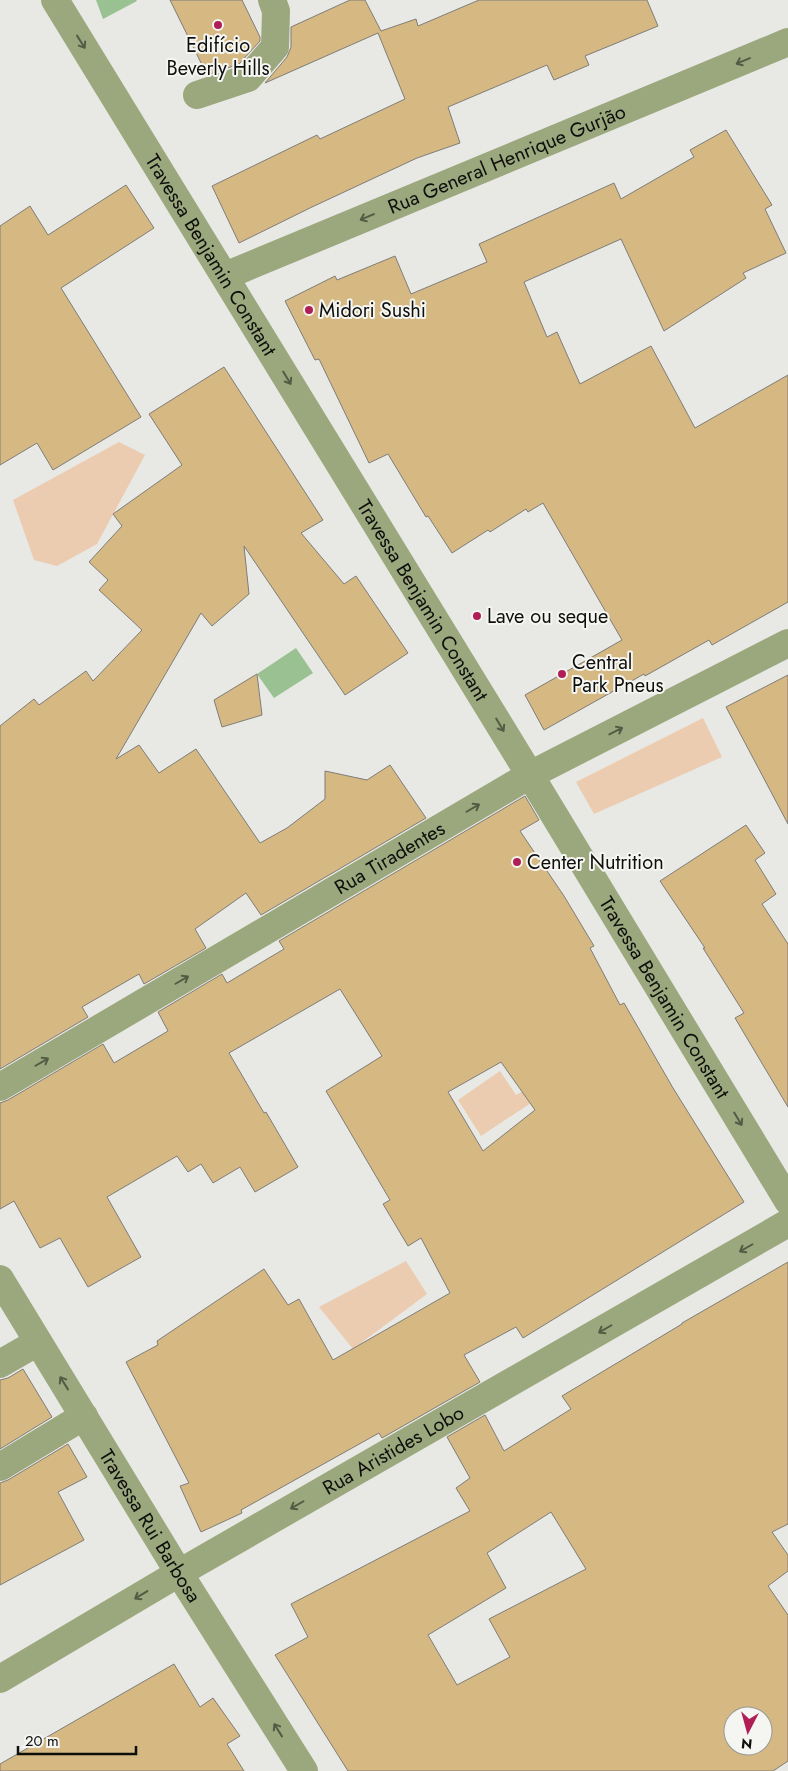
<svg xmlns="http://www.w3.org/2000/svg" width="788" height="1771" viewBox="0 0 788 1771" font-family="Jost,sans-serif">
<rect width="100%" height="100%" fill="#e8e8e4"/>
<path fill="#ecccb1" d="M 119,442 L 145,455 L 97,544 L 57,566 L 34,560 L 13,500 Z
M 703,718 L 722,757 L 594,814 L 576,782 Z
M 500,1071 L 516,1095 L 529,1088 L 537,1099 L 481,1136 L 458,1100 Z
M 406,1261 L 427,1294 L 353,1349 L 319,1307 Z"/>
<path fill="#99c192" d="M 96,0 L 136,0 L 137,1 L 103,19 Z
M 296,648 L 313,673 L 274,698 L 257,674 Z"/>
<path fill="#d5b882" stroke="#7f7d7a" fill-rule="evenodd" d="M 170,0 L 242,0 L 260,37 L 260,41 L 239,64 L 207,75 Z
M 350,0 L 365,0 L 381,31 L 416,19 L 418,26 L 479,0 L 647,0 L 658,26 L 585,56 L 589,65 L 554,80 L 547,65 L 448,107 L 460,143 L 417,158 L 312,207 L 239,243 L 212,186 L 317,135 L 320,139 L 405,99 L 378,33 L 265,83 L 287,57 L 291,47 L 291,27 Z
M 726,130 L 772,205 L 765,209 L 786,253 L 743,273 L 746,278 L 664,331 L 621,239 L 524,282 L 547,337 L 557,332 L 580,384 L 651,346 L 695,428 L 788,375 L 788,602 L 712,645 L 709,640 L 645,676 L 644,674 L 544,730 L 525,695 L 622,640 L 543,503 L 528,512 L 526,509 L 490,532 L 488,530 L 452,553 L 428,516 L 426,517 L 388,454 L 369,463 L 319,359 L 315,360 L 285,301 L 335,276 L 337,280 L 395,256 L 411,294 L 487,262 L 479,244 L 614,183 L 621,199 L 694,157 L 690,150 Z
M 126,185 L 154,228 L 61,288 L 141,417 L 53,470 L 37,443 L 0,465 L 0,226 L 30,206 L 48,235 Z
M 224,367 L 323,520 L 301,533 L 344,584 L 356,576 L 408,653 L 345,695 L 244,546 L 249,594 L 212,626 L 201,613 L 116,759 L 139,745 L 159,773 L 196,749 L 260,843 L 287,828 L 325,799 L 325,771 L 367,780 L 390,765 L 426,818 L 261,915 L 246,893 L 195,929 L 206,948 L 144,984 L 139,974 L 82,1007 L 88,1017 L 0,1069 L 0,726 L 34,699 L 39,705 L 86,671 L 93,681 L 142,630 L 99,590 L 108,580 L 89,562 L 122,526 L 113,514 L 182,465 L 149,414 Z
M 257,674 L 262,715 L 222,727 L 214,700 Z
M 788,675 L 788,824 L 726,707 Z
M 525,796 L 539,820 L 520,831 L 564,896 L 594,946 L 590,948 L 620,1005 L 624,1003 L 673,1088 L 744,1202 L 523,1338 L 516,1327 L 464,1355 L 480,1382 L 382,1438 L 379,1433 L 241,1510 L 242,1513 L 201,1532 L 180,1486 L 189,1483 L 126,1362 L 158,1345 L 157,1341 L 264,1269 L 288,1305 L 299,1299 L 333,1360 L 450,1293 L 421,1238 L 408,1246 L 383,1204 L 390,1200 L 326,1091 L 382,1056 L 340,989 L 229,1053 L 264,1113 L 266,1112 L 298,1167 L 255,1192 L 240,1167 L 213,1183 L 201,1164 L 188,1172 L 177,1156 L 107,1197 L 141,1257 L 88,1287 L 60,1238 L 40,1248 L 14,1201 L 0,1209 L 0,1103 L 8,1100 L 103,1044 L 114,1063 L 168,1031 L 158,1012 L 222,974 L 227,983 L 284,949 L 279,941 ZM 501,1062 L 535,1110 L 483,1151 L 448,1092 Z
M 746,825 L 765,853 L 755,860 L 776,894 L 762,904 L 788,944 L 788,1107 L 735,1018 L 744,1013 L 703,948 L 705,948 L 660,881 Z
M 788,1262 L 788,1524 L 772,1532 L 788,1555 L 788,1571 L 768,1586 L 788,1615 L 788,1761 L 773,1771 L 348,1771 L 275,1655 L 308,1637 L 291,1604 L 470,1511 L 456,1488 L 470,1478 L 447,1437 L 485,1415 L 504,1451 L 571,1409 L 562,1396 L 682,1324 L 682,1323 ZM 551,1512 L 586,1569 L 489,1619 L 510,1657 L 457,1685 L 428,1635 L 506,1588 L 487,1553 ZM 733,1716 L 763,1716 L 763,1746 L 733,1746 Z
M 23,1369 L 52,1417 L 0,1449 L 0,1380 L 8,1378 Z
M 68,1444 L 87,1477 L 58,1492 L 84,1540 L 0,1585 L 0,1483 L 8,1480 Z
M 174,1664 L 200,1707 L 213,1698 L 240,1736 L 227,1744 L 244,1771 L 0,1771 L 0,1764 Z"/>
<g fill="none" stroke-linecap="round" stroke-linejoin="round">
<g stroke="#9ba87d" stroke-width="28">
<path id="s1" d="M 55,0 L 530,775 L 788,1201"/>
<path d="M 197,95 L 248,78 L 275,47 L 276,11 L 272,0"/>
<path id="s2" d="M 225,276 L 788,42"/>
<path id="s3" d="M 0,1087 L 530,775 L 788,643"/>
<path id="s4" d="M 0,1279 L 179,1573 L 304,1771"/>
<path d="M 0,1364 L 38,1342"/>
<path d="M 0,1467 L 84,1416"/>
<path id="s5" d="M 0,1679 L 179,1573 L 788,1223"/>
</g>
</g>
<defs><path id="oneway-shaft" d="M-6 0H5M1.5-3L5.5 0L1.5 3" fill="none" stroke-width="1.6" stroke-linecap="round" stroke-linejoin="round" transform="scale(1.25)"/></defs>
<g stroke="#545b45">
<use href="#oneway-shaft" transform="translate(81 42) rotate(58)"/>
<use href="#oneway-shaft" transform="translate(743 61) rotate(157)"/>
<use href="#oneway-shaft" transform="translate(367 217) rotate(157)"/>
<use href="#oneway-shaft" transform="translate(287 378) rotate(59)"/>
<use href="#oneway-shaft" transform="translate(500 725) rotate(59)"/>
<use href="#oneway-shaft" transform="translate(616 731) rotate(-27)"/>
<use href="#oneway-shaft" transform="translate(473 808) rotate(-30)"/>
<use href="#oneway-shaft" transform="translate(182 980) rotate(-30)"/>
<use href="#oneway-shaft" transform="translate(42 1062) rotate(-30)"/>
<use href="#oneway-shaft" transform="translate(738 1119) rotate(59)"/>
<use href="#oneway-shaft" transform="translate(746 1248) rotate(150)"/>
<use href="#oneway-shaft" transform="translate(605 1329) rotate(150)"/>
<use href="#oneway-shaft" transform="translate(64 1383) rotate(-122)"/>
<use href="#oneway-shaft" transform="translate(297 1505) rotate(150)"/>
<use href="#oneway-shaft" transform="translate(141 1595) rotate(149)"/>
<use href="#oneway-shaft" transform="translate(278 1730) rotate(-122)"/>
</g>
<g fill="#af1f55" stroke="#f5f5f1" stroke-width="2">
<circle cx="218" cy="25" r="5"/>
<circle cx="309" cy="310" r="5"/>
<circle cx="477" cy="616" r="5"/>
<circle cx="562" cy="674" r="5"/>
<circle cx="517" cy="862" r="5"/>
</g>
<g text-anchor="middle" stroke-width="4" stroke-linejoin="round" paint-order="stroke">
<g font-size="20" fill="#0e0e0d" stroke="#f5f5f1" text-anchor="start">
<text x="218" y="52" text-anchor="middle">Edifício<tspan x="218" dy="23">Beverly Hills</tspan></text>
<text x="319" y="317">Midori Sushi</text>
<text x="487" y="623">Lave ou seque</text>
<text x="572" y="669">Central<tspan x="572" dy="23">Park Pneus</tspan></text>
<text x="527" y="869">Center Nutrition</text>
</g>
<g font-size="20" fill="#0e0e0d" stroke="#f5f5f1">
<text dy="7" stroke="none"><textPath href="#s2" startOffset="305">Rua General Henrique Gurjão</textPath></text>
<text dy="7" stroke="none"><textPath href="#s1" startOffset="299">Travessa Benjamin Constant</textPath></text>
<text dy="7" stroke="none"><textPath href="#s1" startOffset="704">Travessa Benjamin Constant</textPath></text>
<text dy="7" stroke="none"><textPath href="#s3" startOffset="452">Rua Tiradentes</textPath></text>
<text dy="7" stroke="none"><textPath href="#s1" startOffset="1169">Travessa Benjamin Constant</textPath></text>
<text dy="7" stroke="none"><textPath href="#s5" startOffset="455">Rua Aristides Lobo</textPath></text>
<text dy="7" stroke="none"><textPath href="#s4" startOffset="289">Travessa Rui Barbosa</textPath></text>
</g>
</g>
<g transform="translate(748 1731) rotate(186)"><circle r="24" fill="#f5f5f1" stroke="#999996"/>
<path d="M0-4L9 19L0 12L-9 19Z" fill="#af1f55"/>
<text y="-8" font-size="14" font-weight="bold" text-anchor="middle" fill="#0e0e0d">N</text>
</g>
<path d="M18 1746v8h118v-8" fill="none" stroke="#0e0e0d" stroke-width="2.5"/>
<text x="25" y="1746" font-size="15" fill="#0e0e0d" stroke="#f5f5f1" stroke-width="4" paint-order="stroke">20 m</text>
</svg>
